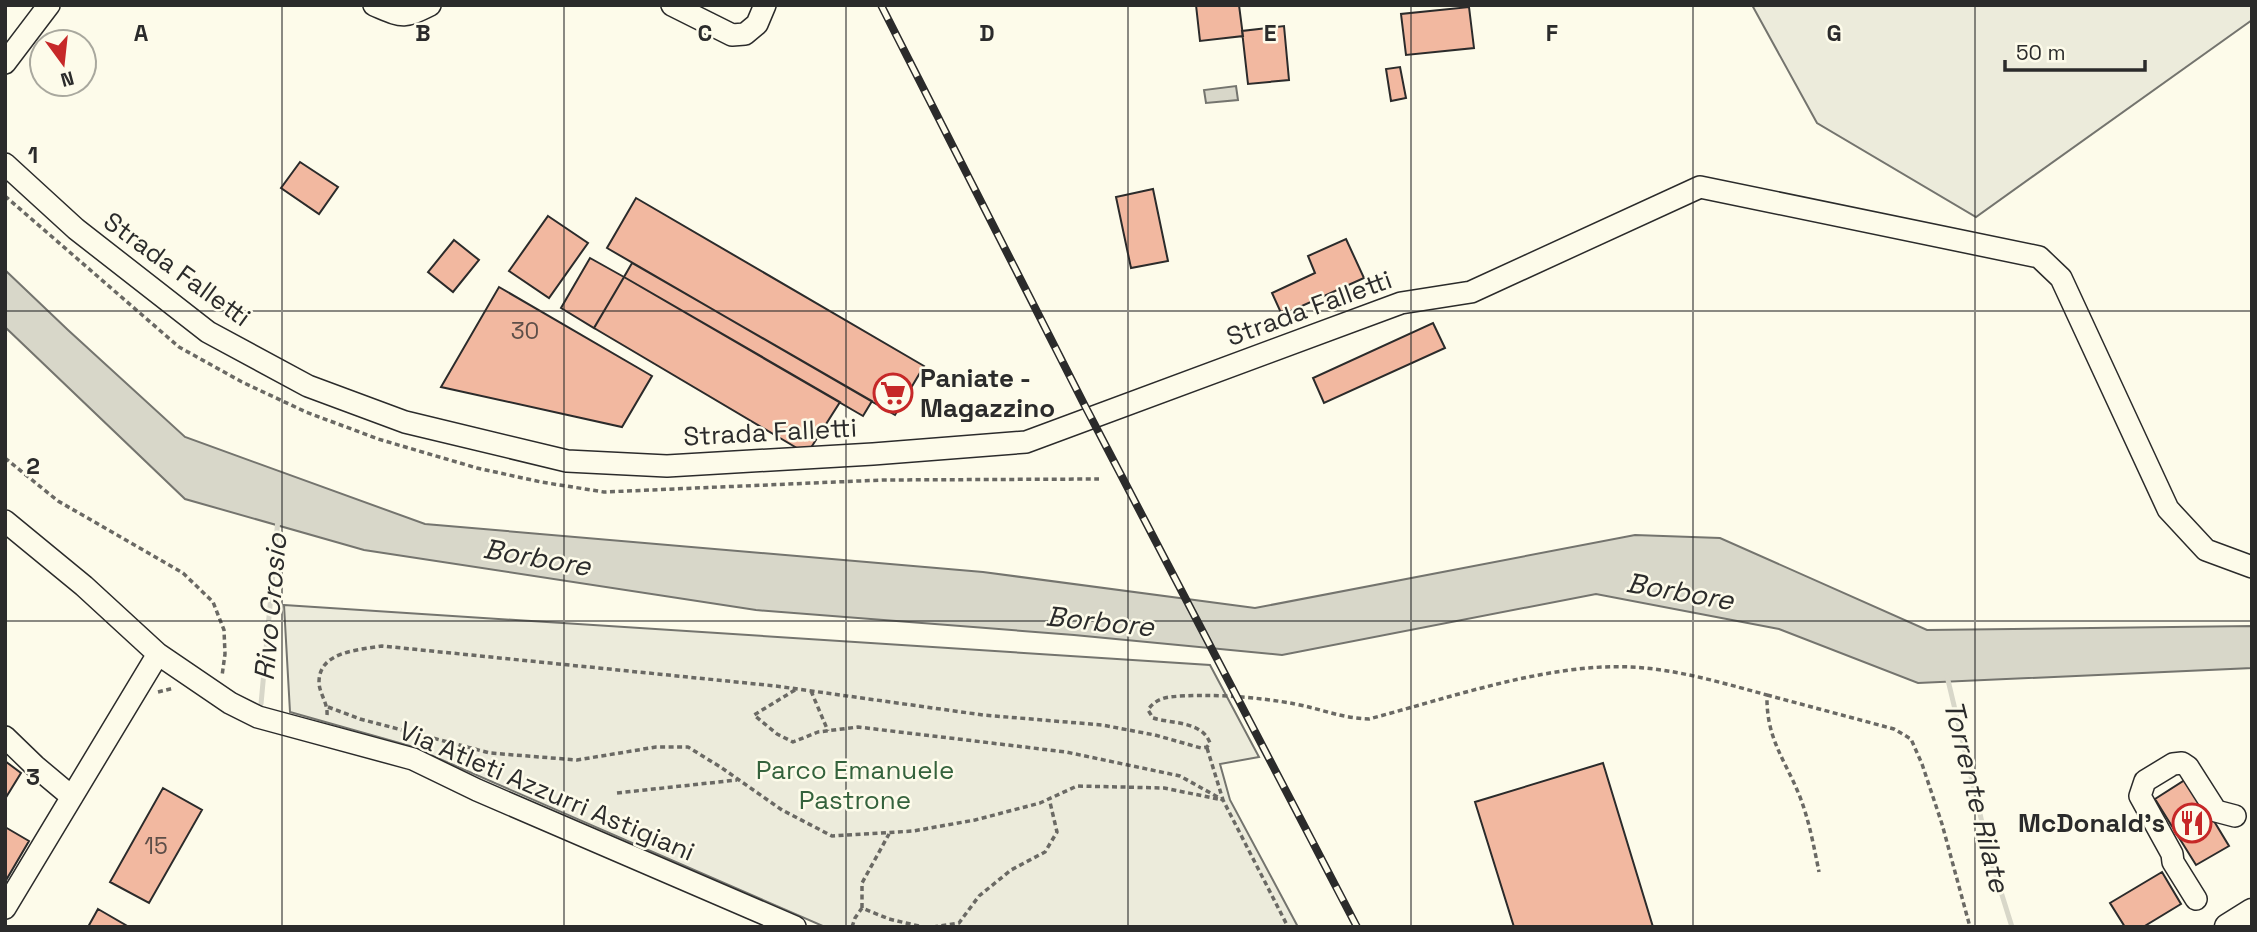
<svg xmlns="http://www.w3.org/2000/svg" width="2257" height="932" viewBox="0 0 2257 932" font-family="'Space Grotesk',sans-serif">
<rect width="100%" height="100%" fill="#fdfbea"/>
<path fill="#ecebdb" stroke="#74746e" stroke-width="2" d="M 1752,5 L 2252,5 L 2252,20 L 1976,217 L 1817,123 Z
M 284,605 L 1210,665 L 1259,757 L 1220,764 L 1230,800 L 1298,927 L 825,927 L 410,746 L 290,712 Z"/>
<path fill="#d8d7c9" stroke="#74746e" stroke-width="2" d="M 1236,86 L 1238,100 L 1206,103 L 1204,90 Z
M 5,270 L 68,330 L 185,437 L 425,524 L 983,572 L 1255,608 L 1635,535 L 1720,538 L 1927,630 L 2252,626 L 2252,668 L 1918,683 L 1779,629 L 1596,594 L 1282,655 L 1074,635 L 756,610 L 364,550 L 185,499 L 5,327 Z"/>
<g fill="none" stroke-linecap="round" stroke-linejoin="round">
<path stroke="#d8d7c9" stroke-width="5" d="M 1947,676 L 1991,860 L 2012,927
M 261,704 L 278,519"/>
</g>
<path fill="#f2b8a0" stroke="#2b2b2b" stroke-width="2" d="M 1196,5 L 1239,5 L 1243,36 L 1200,41 Z
M 1469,7 L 1474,48 L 1406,55 L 1401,14 Z
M 1284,26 L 1289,80 L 1248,84 L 1242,31 Z
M 1400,67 L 1406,98 L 1391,101 L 1386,69 Z
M 300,162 L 338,187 L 319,214 L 281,188 Z
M 1153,189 L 1168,261 L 1131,268 L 1116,197 Z
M 636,198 L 924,366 L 895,415 L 607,248 Z
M 548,216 L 588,243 L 549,298 L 509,271 Z
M 1346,239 L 1364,278 L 1282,315 L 1272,293 L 1315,273 L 1308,256 Z
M 454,240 L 479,260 L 453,292 L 428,272 Z
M 590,258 L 624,277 L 594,328 L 561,308 Z
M 632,263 L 872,401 L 863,416 L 624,277 Z
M 624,277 L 840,402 L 807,454 L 594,328 Z
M 499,287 L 652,376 L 622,427 L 441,387 Z
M 1433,323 L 1445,348 L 1324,403 L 1313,378 Z
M 5,761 L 21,773 L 5,799 Z
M 1603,763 L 1653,927 L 1514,927 L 1475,802 Z
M 2188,778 L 2229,846 L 2196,865 L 2155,799 Z
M 163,788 L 202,810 L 149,903 L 110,882 Z
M 5,827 L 29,841 L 5,882 Z
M 2162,872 L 2181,904 L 2143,927 L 2125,927 L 2110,903 Z
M 98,909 L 129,927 L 88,927 Z"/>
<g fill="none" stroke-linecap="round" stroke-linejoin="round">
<defs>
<path id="minor" d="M 374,5 C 403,17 402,19 430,5
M 672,5 L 732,35 L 745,34 L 757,24 L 765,5
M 5,63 L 49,5
M 5,164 L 76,229 L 208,332 L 308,386 L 405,422 L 567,461 L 667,466 L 873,454 L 1026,442 L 1401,303 L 1471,292 L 1700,187 L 2039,257 L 2061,278 L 2168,509 L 2206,550 L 2252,567
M 5,521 L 84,586 L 158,654 L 230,703 L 258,717 L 413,759 L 477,790 L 795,927
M 5,737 L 35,766 L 72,797
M 2196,899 L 2173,862 L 2172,854 L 2140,796 L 2145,781 L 2173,764 L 2182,763 L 2188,767 L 2216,811 L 2235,816
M 5,908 L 158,654"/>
<path id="major" d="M 2228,927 L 2252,912"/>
</defs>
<use href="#minor" stroke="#2b2b2b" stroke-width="24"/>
<use href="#major" stroke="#2b2b2b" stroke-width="29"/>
<path stroke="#6a6964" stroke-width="3.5" stroke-dasharray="5 3.5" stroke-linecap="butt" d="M 5,196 L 179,347 L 242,382 L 306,412 L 378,439 L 477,468 L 541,482 L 604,492 L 882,480 L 1099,479
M 5,458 L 58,501 L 183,573 L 213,602 L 224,630 L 225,654 L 222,676
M 795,690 L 754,715 L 777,734 L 793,742 L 818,732 L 858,727 L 1066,752 L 1180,776 L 1223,800 L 1288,927
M 811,691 L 828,731
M 158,692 L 174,688
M 1767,695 L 1894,729 L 1911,739 L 1922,764 L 1942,824 L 1970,927
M 328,707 L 360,719 L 490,753 L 577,760 L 656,747 L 688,747 L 722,768 L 782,810 L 832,836 L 913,831 L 975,820 L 1040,803 L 1077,786 L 1164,788 L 1223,800 L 1207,748
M 327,715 C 328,703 319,693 319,682 C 319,651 359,650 382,646 L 776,686 L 983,715 L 1102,725 L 1155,735 L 1201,748 L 1207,747 L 1210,743 C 1202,721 1173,724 1153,718 L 1148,710 C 1153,702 1161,698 1170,697 C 1205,693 1260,697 1295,704 C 1322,709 1340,718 1369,719 C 1449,698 1548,663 1631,667 C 1676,669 1723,683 1767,695 C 1766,739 1785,759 1800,797 C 1809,820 1814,847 1819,872
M 617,793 L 737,780
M 862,908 L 862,883 L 889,834
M 852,927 L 855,918 L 862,908 L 889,919 L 923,927
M 933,927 L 959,923 L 979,896 L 1011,870 L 1045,852 L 1057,832 L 1049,798"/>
<use href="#minor" stroke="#fdfbea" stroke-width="21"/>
<use href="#major" stroke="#fdfbea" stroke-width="26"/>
<defs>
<path id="rail" d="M 881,5 L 1085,406 L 1357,927"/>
</defs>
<use href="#rail" stroke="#2b2b2b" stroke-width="8"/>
<use href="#rail" stroke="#fdfbea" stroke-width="5" stroke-dasharray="16" stroke-linecap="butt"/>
</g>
<path fill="none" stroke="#2b2b2b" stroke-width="2" stroke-opacity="0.55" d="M 282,5 L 282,927M 564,5 L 564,927M 846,5 L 846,927M 1128,5 L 1128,927M 1411,5 L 1411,927M 1693,5 L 1693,927M 1975,5 L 1975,927M 5,311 L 2252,311M 5,621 L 2252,621"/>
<defs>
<symbol id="supermarket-ring" viewBox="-11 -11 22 22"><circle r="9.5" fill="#fdfbea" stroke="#c62828" stroke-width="1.5"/><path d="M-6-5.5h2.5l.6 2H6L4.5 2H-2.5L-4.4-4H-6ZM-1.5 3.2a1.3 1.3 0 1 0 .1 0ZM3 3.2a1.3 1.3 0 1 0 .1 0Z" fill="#c62828"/></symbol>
<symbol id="restaurant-ring" viewBox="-11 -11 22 22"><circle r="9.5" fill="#fdfbea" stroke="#c62828" stroke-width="1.5"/><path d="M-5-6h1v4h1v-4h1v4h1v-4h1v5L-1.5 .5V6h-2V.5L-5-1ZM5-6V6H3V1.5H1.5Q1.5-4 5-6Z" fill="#c62828"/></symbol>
</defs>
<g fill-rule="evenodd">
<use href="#supermarket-ring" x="871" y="371" width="44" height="44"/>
<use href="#restaurant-ring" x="2170" y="801" width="44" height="44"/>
</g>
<g text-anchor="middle" stroke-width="5" stroke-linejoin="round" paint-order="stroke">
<g font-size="23" fill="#5d4e48">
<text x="525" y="339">30</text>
<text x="156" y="854">15</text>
</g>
<g font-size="26" fill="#2b2b2b" stroke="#fdfbea">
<text transform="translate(177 269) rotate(36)" y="9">Strada Falletti</text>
<text transform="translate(1309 308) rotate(-20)" y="9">Strada Falletti</text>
<text transform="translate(770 432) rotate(-3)" y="9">Strada Falletti</text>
<text transform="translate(547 791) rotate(23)" y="9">Via Atleti Azzurri Astigiani</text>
</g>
<g font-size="26" font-weight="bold" fill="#2b2b2b" stroke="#fdfbea" text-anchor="start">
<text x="920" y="387">Paniate -<tspan x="920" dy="30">Magazzino</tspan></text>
<text x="2165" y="832" text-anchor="end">McDonald's</text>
</g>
<g font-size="26" fill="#34623c" stroke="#fdfbea">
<text x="855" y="779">Parco Emanuele<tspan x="855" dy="30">Pastrone</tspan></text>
</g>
<g font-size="28" font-style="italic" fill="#2b2b2b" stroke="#fdfbea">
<text transform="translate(537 557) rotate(10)" y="10">Borbore</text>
<text transform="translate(1680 591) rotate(10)" y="10">Borbore</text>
<text transform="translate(270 607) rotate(-85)" y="10">Rivo Crosio</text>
<text transform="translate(1100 621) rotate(6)" y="10">Borbore</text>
<text transform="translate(1977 796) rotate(76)" y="10">Torrente Rilate</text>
</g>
</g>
<g font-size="23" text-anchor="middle" font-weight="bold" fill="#2b2b2b" stroke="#fdfbea" stroke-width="5" stroke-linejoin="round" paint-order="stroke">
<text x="141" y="41">A</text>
<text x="423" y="41">B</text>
<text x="705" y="41">C</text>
<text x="987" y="41">D</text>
<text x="1270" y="41">E</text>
<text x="1552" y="41">F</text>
<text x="1834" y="41">G</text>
<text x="33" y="163">1</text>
<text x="33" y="474">2</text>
<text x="33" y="785">3</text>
</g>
<rect width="2257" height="932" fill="none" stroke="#2b2b2b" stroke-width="14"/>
<g transform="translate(63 63) rotate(165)"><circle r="33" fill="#fdfbea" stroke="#a9a89e" stroke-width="2"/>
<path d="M0-5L12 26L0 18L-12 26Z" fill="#c62828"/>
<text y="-10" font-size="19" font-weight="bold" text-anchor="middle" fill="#2b2b2b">N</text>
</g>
<path d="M2005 60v10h140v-10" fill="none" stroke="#2b2b2b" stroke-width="3.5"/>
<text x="2016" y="60" font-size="21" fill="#2b2b2b" stroke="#fdfbea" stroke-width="5" paint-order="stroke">50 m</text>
</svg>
